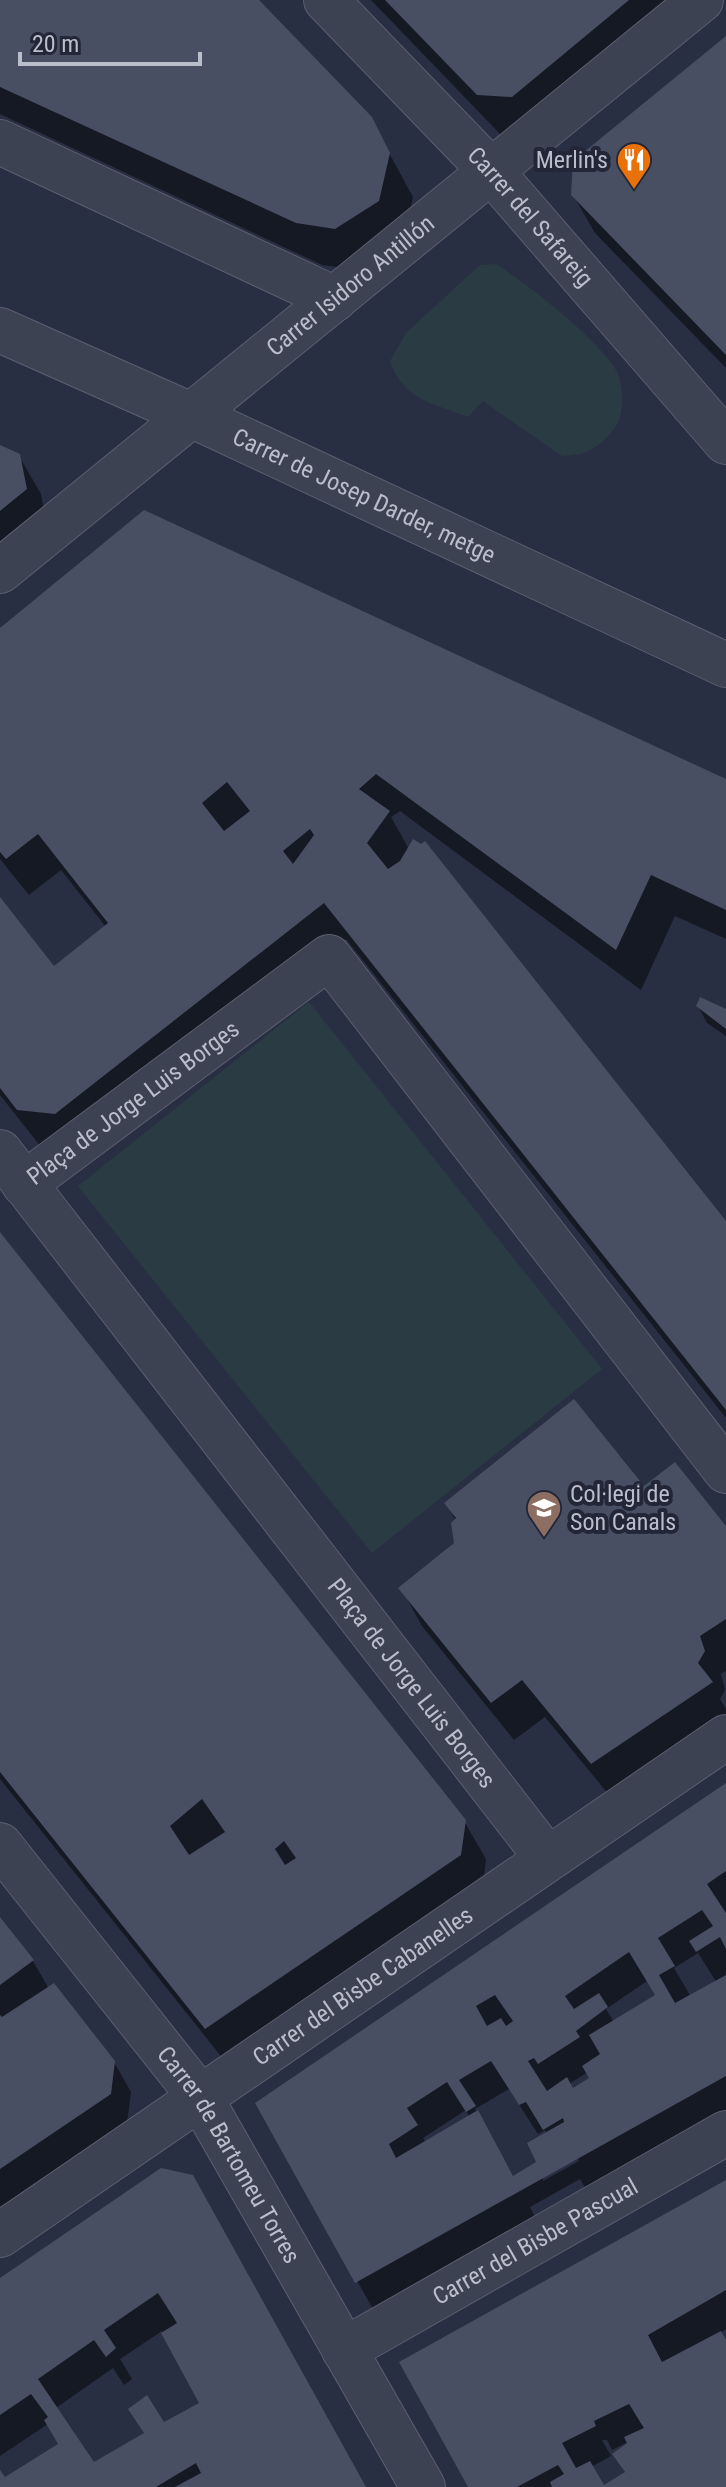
<svg xmlns="http://www.w3.org/2000/svg" width="726" height="2487" viewBox="0 0 726 2487" font-family="'Roboto Condensed',sans-serif">
<rect width="100%" height="100%" fill="#292f42"/>
<path fill="#2b3b43" d="M 496,264 C 531,286 588,332 613,365 C 624,380 626,415 614,429 C 597,449 588,455 562,456 L 483,401 L 468,417 C 432,403 404,400 390,361 L 406,333 L 480,265 Z
M 309,1002 L 602,1369 L 372,1553 L 78,1186 Z"/>
<path fill="#0007" fill-rule="evenodd" d="M 0,0 L 257,0 L 370,118 L 413,197 L 403,243 L 360,270 L 322,265 L 0,114 Z
M 371,0 L 704,0 L 502,136 Z
M 726,39 L 726,368 L 595,233 L 573,195 Z
M 0,447 L 19,456 L 41,494 L 47,528 L 0,566 Z
M 0,630 L 726,782 L 726,939 L 675,916 L 641,990 L 400,811 L 391,817 L 409,849 L 726,1224 L 726,1418 L 346,939 L 77,1151 L 41,1147 L 0,1095 L 0,901 L 54,969 L 106,927 L 61,870 L 29,895 L 0,859 Z
M 698,1006 L 726,1012 L 726,1036 L 707,1023 Z
M 0,1235 L 464,1821 L 486,1859 L 482,1893 L 228,2065 L 0,1779 Z
M 644,1489 L 726,1529 L 726,1671 L 721,1674 L 725,1690 L 720,1699 L 726,1709 L 726,1725 L 614,1801 L 545,1717 L 514,1740 L 422,1626 L 401,1588 L 456,1543 L 456,1521 L 447,1504 Z
M 726,1784 L 726,2116 L 588,2193 L 580,2179 L 530,2207 L 537,2221 L 374,2311 L 258,2103 ZM 698,1953 L 717,1983 L 691,1997 L 674,1968 ZM 647,1981 L 657,1997 L 614,2022 L 606,2009 ZM 588,2072 L 592,2078 L 573,2090 L 569,2084 ZM 509,2089 L 538,2134 L 545,2130 L 547,2134 L 538,2163 L 514,2178 L 475,2109 ZM 466,2110 L 469,2116 L 426,2143 L 423,2138 ZM 577,2157 L 579,2161 L 543,2181 L 543,2176 Z
M 0,1920 L 33,1961 L 49,1989 L 114,2062 L 131,2092 L 127,2124 L 0,2221 Z
M 162,2170 L 364,2487 L 0,2487 L 0,2473 L 5,2480 L 60,2445 L 48,2424 L 0,2456 L 0,2280 ZM 162,2331 L 202,2404 L 94,2465 L 56,2408 L 113,2368 L 124,2385 L 132,2379 L 120,2359 Z
M 726,2181 L 726,2329 L 720,2333 L 726,2344 L 726,2487 L 605,2487 L 626,2474 L 617,2459 L 628,2442 L 612,2450 L 607,2440 L 602,2440 L 611,2456 L 591,2467 L 603,2487 L 470,2487 Z"/>
<path fill="#484f63" fill-rule="evenodd" d="M 0,0 L 259,0 L 372,117 L 390,153 L 379,201 L 335,229 L 296,223 L 0,87 Z
M 385,0 L 629,0 L 512,97 L 477,95 Z
M 726,36 L 726,355 L 571,195 L 573,161 Z
M 0,445 L 20,454 L 27,489 L 0,511 Z
M 144,510 L 726,779 L 726,910 L 651,875 L 616,950 L 376,774 L 359,789 L 390,811 L 367,843 L 388,869 L 400,861 L 413,839 L 421,844 L 425,841 L 726,1221 L 726,1410 L 324,903 L 55,1114 L 17,1110 L 0,1088 L 0,897 L 54,966 L 108,923 L 38,834 L 6,859 L 0,852 L 0,628 ZM 227,782 L 250,811 L 224,831 L 202,803 ZM 310,829 L 314,835 L 293,864 L 283,851 Z
M 700,997 L 726,1009 L 726,1029 L 696,1006 Z
M 0,1232 L 466,1820 L 461,1855 L 205,2029 L 0,1772 ZM 202,1799 L 225,1832 L 189,1855 L 170,1826 ZM 284,1841 L 296,1858 L 285,1865 L 275,1849 Z
M 574,1399 L 644,1486 L 675,1462 L 726,1526 L 726,1619 L 700,1636 L 705,1651 L 698,1663 L 713,1682 L 591,1764 L 522,1680 L 491,1703 L 398,1588 L 454,1543 L 451,1523 L 456,1518 L 444,1503 Z
M 726,1783 L 726,1871 L 707,1884 L 726,1913 L 726,1949 L 720,1937 L 696,1952 L 689,1941 L 713,1926 L 702,1910 L 658,1938 L 675,1966 L 659,1975 L 675,2003 L 726,1975 L 726,2076 L 355,2283 L 255,2103 ZM 629,1952 L 655,1995 L 589,2035 L 600,2054 L 582,2066 L 589,2078 L 573,2088 L 567,2077 L 547,2091 L 528,2061 L 534,2058 L 538,2064 L 580,2037 L 576,2031 L 608,2007 L 599,1993 L 574,2009 L 565,1996 ZM 495,1995 L 513,2021 L 506,2026 L 501,2018 L 487,2026 L 476,2006 ZM 491,2061 L 519,2105 L 526,2102 L 543,2130 L 563,2118 L 564,2122 L 527,2143 L 536,2162 L 513,2176 L 478,2110 L 396,2158 L 389,2144 L 418,2125 L 407,2108 L 447,2082 L 466,2112 L 476,2106 L 459,2080 Z
M 0,1917 L 34,1960 L 0,1985 Z
M 54,1983 L 115,2061 L 111,2094 L 0,2169 L 0,2015 L 2,2017 Z
M 161,2168 L 193,2175 L 366,2487 L 175,2487 L 201,2473 L 196,2463 L 156,2487 L 0,2487 L 0,2470 L 5,2477 L 58,2444 L 44,2420 L 48,2417 L 31,2394 L 0,2415 L 0,2278 ZM 158,2293 L 177,2323 L 161,2333 L 199,2403 L 164,2422 L 147,2395 L 128,2409 L 144,2433 L 94,2462 L 38,2379 L 94,2340 L 106,2357 L 116,2348 L 104,2330 Z
M 726,2180 L 726,2290 L 648,2335 L 662,2362 L 721,2331 L 726,2340 L 726,2487 L 552,2487 L 550,2482 L 564,2474 L 558,2465 L 517,2487 L 468,2487 L 399,2362 ZM 629,2404 L 644,2428 L 624,2437 L 627,2443 L 612,2454 L 625,2472 L 604,2485 L 590,2461 L 576,2468 L 562,2443 L 596,2426 L 594,2421 Z"/>
<g fill="none" stroke-linecap="round" stroke-linejoin="round">
<defs>
<g id="minor">
<path id="s1" d="M 326,0 L 491,171 L 726,442"/>
<path d="M 0,142 L 335,299"/>
<path id="s2" d="M 0,571 L 701,0"/>
<path id="s3" d="M 0,1152 L 547,1858"/>
<path id="s4" d="M 24,1184 L 329,957 L 726,1471"/>
<path id="s5" d="M 0,1845 L 200,2097 L 423,2487"/>
<path id="s6" d="M 0,2235 L 726,1737"/>
<path id="s7" d="M 344,2350 L 726,2133"/>
</g>
<g id="tertiary">
<path id="s8" d="M 0,330 L 191,415 L 726,665"/>
</g>
</defs>
<use href="#minor" stroke="#5b5f6f" stroke-width="46"/>
<use href="#tertiary" stroke="#5b5f6f" stroke-width="46"/>
<use href="#minor" stroke="#3d4252" stroke-width="44"/>
<use href="#tertiary" stroke="#3d4252" stroke-width="44"/>
</g>
<defs>
<symbol id="restaurant-pin" viewBox="-11 -11 22 30"><path d="M0 17L-7.5 6A9.5 9.5 0 1 1 7.5 6Z" fill="#e8710a" stroke="#222637"/><path d="M-5-6h1v4h1v-4h1v4h1v-4h1v5L-1.5 .5V6h-2V.5L-5-1ZM5-6V6H3V1.5H1.5Q1.5-4 5-6Z" fill="#fff"/></symbol>
<symbol id="school-pin" viewBox="-11 -11 22 30"><path d="M0 17L-7.5 6A9.5 9.5 0 1 1 7.5 6Z" fill="#8d6e63" stroke="#222637"/><path d="M0-5L7-2L0 1L-7-2ZM-4 1L0 2.5L4 1V4Q0 6-4 4Z" fill="#fff"/></symbol>
</defs>
<g fill-rule="evenodd">
<use href="#restaurant-pin" x="614" y="140" width="40" height="54"/>
<use href="#school-pin" x="524" y="1488" width="40" height="54"/>
</g>
<g text-anchor="middle" stroke-width="8" stroke-linejoin="round" paint-order="stroke">
<g font-size="24" fill="#babecb" stroke="#222637" text-anchor="end">
<text x="608" y="168">Merlin's</text>
<text x="570" y="1502" text-anchor="start">Col·legi de<tspan x="570" dy="28">Son Canals</tspan></text>
</g>
<g font-size="24" fill="#babecb" stroke="#222637">
<text dy="8" stroke="none"><textPath href="#s1" startOffset="298">Carrer del Safareig</textPath></text>
<text dy="8" stroke="none"><textPath href="#s2" startOffset="452">Carrer Isidoro Antillón</textPath></text>
<text dy="8" stroke="none"><textPath href="#s8" startOffset="400">Carrer de Josep Darder, metge</textPath></text>
<text dy="8" stroke="none"><textPath href="#s4" startOffset="136">Plaça de Jorge Luis Borges</textPath></text>
<text dy="8" stroke="none"><textPath href="#s3" startOffset="672">Plaça de Jorge Luis Borges</textPath></text>
<text dy="8" stroke="none"><textPath href="#s6" startOffset="440">Carrer del Bisbe Cabanelles</textPath></text>
<text dy="8" stroke="none"><textPath href="#s5" startOffset="386">Carrer de Bartomeu Torres</textPath></text>
<text dy="8" stroke="none"><textPath href="#s7" startOffset="220">Carrer del Bisbe Pascual</textPath></text>
</g>
</g>
<path d="M20 52v12h180v-12" fill="none" stroke="#babecb" stroke-width="4"/>
<text x="32" y="52" font-size="24" fill="#babecb" stroke="#222637" stroke-width="6" paint-order="stroke">20 m</text>
</svg>
